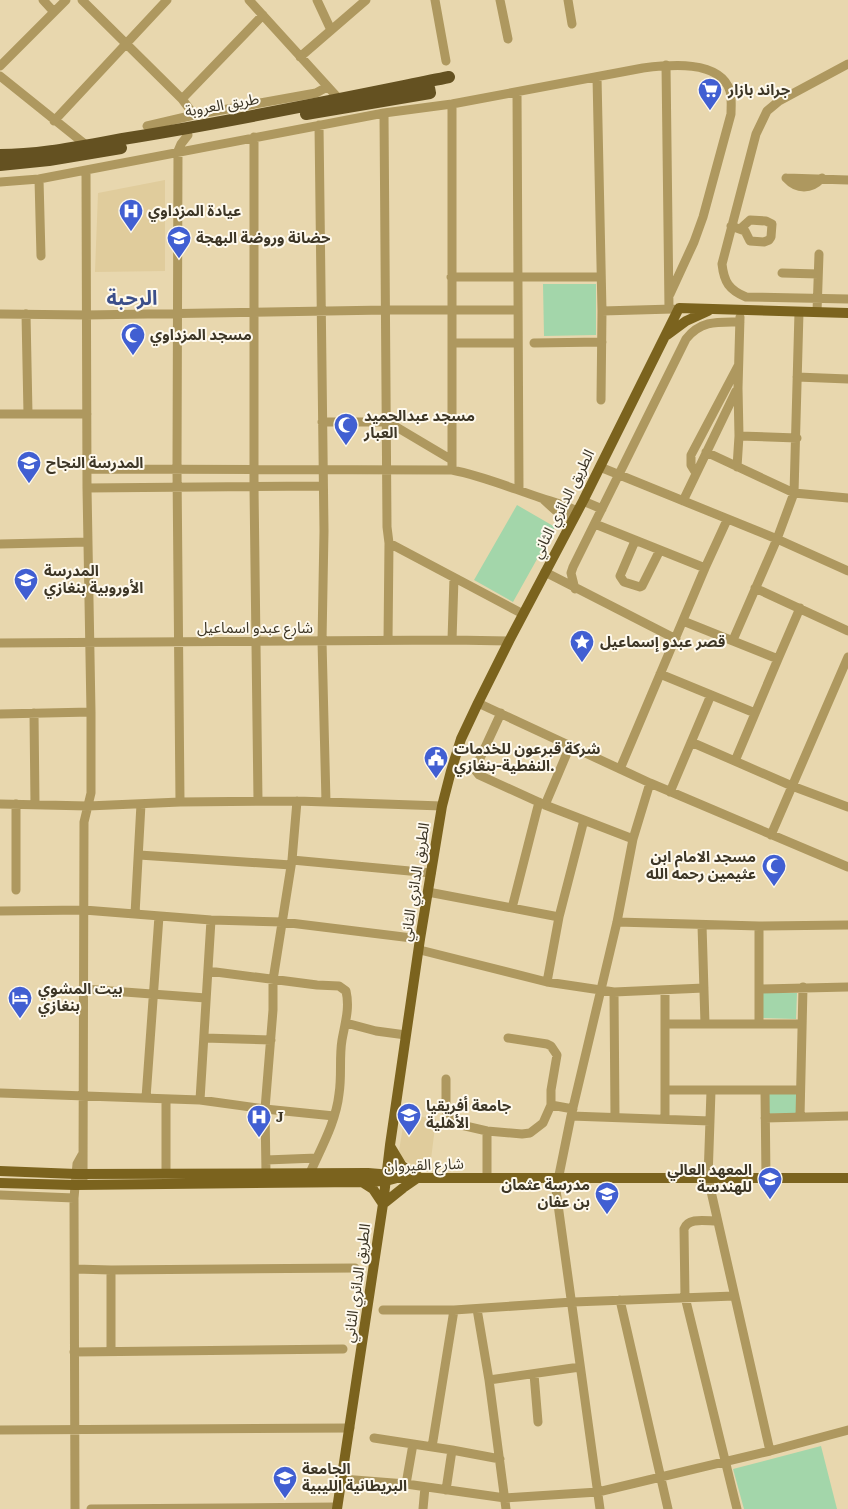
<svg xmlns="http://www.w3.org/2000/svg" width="848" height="1509" viewBox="0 0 848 1509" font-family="'IBM Plex Serif','Noto Sans Arabic',serif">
<rect width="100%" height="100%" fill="#e8d7ae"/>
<path fill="#e0cc9c" d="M 165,180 L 165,271 L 95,272 L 98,193 Z
M 405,1114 L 436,1119 L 430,1167 L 415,1166 L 402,1159 L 399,1151 Z"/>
<path fill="#a3d6aa" d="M 543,284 L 596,284 L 596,335 L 544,336 Z
M 517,505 L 555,527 L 513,602 L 474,580 Z
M 763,993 L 797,993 L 796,1019 L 763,1018 Z
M 797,1093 L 797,1113 L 769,1114 L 768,1094 Z
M 821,1446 L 837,1509 L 744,1509 L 733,1469 Z"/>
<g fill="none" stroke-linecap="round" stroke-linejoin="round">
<path stroke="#ae985f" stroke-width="9" d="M 43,0 L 54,12
M 82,0 L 182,99 L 194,115
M 249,0 L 339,99
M 317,0 L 331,30
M 435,0 L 446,61
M 500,0 L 508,39
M 568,0 L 572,24
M 300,57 L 366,0
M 848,64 L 779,101 L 767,111 L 756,134 L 722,264 C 724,282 729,290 746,297 L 848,299
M 666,65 L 669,309
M 0,66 L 66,0
M 0,76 L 86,145
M 597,77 L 602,311 L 601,400
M 517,92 L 519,489
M 182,99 L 263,15
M 384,113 L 387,527 L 389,543 L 388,640
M 54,121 L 167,0
M 319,125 L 324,531 L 322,641 L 326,802
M 147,126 L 194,115 L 316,93 L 327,87
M 254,137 L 254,487 L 258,801
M 786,178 L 848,180
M 786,178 C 797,190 811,190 822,178
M 39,179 L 41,256
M 0,182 L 39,179 L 384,113 L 452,104 L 643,68 C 668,65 720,59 730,91 C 732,99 731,107 731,114 L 703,217 L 694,242 L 670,294
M 731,226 L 745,231 L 750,241 L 764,242 L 769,240 L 771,237 L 772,224 L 766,221 L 750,220 L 740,229
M 782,273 L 818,274
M 451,277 L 601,277
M 602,311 L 673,309
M 817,312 L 819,254
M 0,314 L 86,315 L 386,310 L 518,310
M 26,314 L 28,414
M 452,343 L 518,343
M 534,343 L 602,342
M 797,377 L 848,379
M 0,414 L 87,414
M 322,422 L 388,422 L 452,460
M 739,436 L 797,438
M 706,452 L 794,493 L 848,498
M 600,467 L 777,539 L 848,571
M 737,467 L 739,436 L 738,388 L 740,317
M 88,469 L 452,470 C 483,476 511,488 541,498 C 553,502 565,505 577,511
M 452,470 L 452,104
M 696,473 L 691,465 L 691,455 L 738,366
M 87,488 L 322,486
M 544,500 L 555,510 L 573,519
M 583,501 L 602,509
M 683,501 L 736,391
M 595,524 L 705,568
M 635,541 L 620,576 L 624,582 L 640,587 L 642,586 L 660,550
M 389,543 L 523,614
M 0,544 L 87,542
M 545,572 L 676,639
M 755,588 L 848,631
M 575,589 L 571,573 L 573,567 L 686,339 C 701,320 718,322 740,322
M 683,621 L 778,659 L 735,761
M 452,640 L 454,578
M 733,640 L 777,539 L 794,493 L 799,312
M 0,643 L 452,640 L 509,641
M 778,659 L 800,608
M 660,674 L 755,713
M 478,703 L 650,783 L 848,867
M 34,713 L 35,804
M 501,713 L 476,767 L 475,770 L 479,775 L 545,805 L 633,839
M 0,714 L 91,712
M 691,742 L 792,786 L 848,807
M 620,769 L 705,568 L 727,520
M 670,792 L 711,695
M 180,802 L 177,469 L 178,151 L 181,144 L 188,135
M 0,804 L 88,806 L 180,802 L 297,801 L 442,806
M 16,804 L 16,890
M 545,805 L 570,746
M 771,835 L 848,657
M 139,855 L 291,865
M 292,860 L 431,873
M 428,892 L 559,917
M 512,908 L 539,802
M 0,911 L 84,910 L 211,920 L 282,922 L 420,939
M 135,914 L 141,804
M 617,922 L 759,926 L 848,925
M 702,925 L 705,1024
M 759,926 L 759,1023
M 420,950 L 547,982 L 614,992 L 704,988
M 208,971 L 317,985 L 339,986 L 346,991 C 350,1008 345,1023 342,1040 C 339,1058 342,1076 339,1094 C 336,1122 321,1148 310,1173
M 547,982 L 559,917 L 584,820
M 84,989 L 206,998
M 760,989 L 848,987
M 614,992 L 615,1117
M 346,1023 L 376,1031 L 406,1035
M 665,1024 L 802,1024
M 204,1038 L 271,1040
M 446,1079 L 446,1111 L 461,1125 L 487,1131 L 522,1134 L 530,1133 L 543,1123 L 551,1105 L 551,1090 L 557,1055 L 551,1046 L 547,1044 L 508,1038
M 665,1090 L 800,1090
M 765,1090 L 766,1179
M 711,1091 L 708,1178 L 770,1451
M 0,1093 L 200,1100 L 265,1109 L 334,1116
M 146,1098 L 159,916
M 200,1100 L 211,920
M 551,1105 L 573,1109
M 571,1116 L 710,1121
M 800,1117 L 803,987
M 765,1118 L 848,1116
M 665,1119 L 665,990
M 266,1160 L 317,1158
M 166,1173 L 166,1099
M 266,1173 L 265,1109 L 273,1010 L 273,980 L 292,860 L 297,801
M 487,1178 L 487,1131
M 83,1181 L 84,822 L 91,793 L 91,712 L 87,488 L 86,170
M 0,1195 L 74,1198
M 717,1221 C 706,1221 688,1217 684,1229 L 685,1297 L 737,1509
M 75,1269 L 111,1270 L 355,1268
M 111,1270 L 111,1351
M 620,1300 L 668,1509
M 477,1309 L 489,1380 L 506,1509
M 383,1310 L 454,1310 L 573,1302 L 734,1296
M 74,1352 L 343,1349
M 534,1374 L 538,1422
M 489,1380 L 580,1367
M 0,1430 L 350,1428
M 374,1438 L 413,1444
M 432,1447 L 454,1310
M 452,1450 L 500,1459
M 342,1479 L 406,1484 L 505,1498 L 598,1492 L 770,1451 L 848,1430
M 406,1484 L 413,1444 L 452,1450 L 446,1490
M 75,1509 L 74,1198 L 77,1164 L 82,1155
M 91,1509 L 337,1507
M 423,1509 L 425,1487
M 600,1509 L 556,1190 L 571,1116 L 617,922 L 633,839 L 650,783"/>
<path stroke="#7b631e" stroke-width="10" d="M 667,335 L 686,321 L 708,311
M 390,1146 L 402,1166 L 420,1178
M 0,1171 L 76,1174 L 368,1173 L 392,1175
M 362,1182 L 373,1189 L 383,1204 L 403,1188 L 416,1179
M 0,1183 L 75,1185 L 361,1182 L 386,1181 L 397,1178 L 848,1178
M 337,1509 L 383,1204 L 390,1145 L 420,939 L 442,806 L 451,771 L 461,739 L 478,703 L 509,641 L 583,501 L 679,308 L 848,313"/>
<path stroke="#645121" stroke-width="12" d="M 306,114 L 430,93 L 428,82
M 0,155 C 45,155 91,144 135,137 C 240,120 345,98 449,77
M 0,165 L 49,160 L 121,148"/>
</g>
<defs>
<symbol id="supermarket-pin" viewBox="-11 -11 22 30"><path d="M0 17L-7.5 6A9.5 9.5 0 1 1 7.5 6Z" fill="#415fd2" stroke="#fef9ed"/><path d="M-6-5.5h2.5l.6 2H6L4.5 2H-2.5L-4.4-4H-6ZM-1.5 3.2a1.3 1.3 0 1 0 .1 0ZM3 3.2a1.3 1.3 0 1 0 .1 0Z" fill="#fff"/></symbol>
<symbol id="hospital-pin" viewBox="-11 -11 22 30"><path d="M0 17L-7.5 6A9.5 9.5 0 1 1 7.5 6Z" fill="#415fd2" stroke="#fef9ed"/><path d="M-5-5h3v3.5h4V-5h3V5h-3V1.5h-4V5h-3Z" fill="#fff"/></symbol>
<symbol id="school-pin" viewBox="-11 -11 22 30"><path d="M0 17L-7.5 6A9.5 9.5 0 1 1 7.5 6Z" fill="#415fd2" stroke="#fef9ed"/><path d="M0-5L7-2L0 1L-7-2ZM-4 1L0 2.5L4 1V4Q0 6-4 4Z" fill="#fff"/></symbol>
<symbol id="mosque-pin" viewBox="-11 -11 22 30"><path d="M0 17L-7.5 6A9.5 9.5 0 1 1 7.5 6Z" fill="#415fd2" stroke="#fef9ed"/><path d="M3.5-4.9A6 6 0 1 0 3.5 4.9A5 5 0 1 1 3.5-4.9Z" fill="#fff"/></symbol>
<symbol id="sight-pin" viewBox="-11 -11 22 30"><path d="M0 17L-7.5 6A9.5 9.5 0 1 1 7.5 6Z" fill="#415fd2" stroke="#fef9ed"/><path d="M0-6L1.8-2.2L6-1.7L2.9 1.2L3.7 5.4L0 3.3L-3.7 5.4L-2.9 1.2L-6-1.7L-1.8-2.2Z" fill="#fff"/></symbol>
<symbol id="civic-pin" viewBox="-11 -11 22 30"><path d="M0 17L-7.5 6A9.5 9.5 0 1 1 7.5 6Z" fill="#415fd2" stroke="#fef9ed"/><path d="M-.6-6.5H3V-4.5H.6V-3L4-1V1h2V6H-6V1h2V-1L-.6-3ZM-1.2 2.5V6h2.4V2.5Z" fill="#fff"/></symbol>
<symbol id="hotel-pin" viewBox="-11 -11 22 30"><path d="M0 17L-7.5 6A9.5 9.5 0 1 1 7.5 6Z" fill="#415fd2" stroke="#fef9ed"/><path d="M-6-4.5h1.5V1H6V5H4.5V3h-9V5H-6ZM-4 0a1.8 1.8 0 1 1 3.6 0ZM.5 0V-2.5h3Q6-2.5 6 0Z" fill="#fff"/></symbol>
<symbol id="university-pin" viewBox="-11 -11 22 30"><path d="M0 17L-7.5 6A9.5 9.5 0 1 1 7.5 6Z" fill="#415fd2" stroke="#fef9ed"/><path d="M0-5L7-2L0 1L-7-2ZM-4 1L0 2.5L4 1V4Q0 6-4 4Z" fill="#fff"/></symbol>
</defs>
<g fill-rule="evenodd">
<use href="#supermarket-pin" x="696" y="76" width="28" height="38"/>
<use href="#hospital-pin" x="117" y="197" width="28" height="38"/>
<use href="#school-pin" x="165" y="224" width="28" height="38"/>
<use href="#mosque-pin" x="119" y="321" width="28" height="38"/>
<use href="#mosque-pin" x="332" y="411" width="28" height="38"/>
<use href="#school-pin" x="15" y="449" width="28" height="38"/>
<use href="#school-pin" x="12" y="566" width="28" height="38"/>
<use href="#sight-pin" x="568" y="628" width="28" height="38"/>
<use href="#civic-pin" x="422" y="744" width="28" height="38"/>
<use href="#mosque-pin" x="760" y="852" width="28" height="38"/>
<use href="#hotel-pin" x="6" y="984" width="28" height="38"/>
<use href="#university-pin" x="395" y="1101" width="28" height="38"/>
<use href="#hospital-pin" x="245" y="1103" width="28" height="38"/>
<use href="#school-pin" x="756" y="1165" width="28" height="38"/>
<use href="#school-pin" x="593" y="1180" width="28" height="38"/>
<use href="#university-pin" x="271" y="1464" width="28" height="38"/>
</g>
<g text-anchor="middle" stroke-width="4" stroke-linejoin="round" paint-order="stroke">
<g font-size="15" font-weight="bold" fill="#3d3626" stroke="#fef9ed" text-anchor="start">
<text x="728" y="95">جراند بازار</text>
<text x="148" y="216">عيادة المزداوي</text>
<text x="196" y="243">حضانة وروضة البهجة</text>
<text x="150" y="340">مسجد المزداوي</text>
<text x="364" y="421">مسجد عبدالحميد<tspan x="364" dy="17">العبار</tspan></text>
<text x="46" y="468">المدرسة النجاح</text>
<text x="44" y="576">المدرسة<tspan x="44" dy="17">الأوروبية بنغازي</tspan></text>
<text x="600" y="647">قصر عبدو إسماعيل</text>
<text x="454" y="754">شركة قبرعون للخدمات<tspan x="454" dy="17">النفطية-بنغازي.</tspan></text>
<text x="756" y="862" text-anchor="end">مسجد الامام ابن<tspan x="756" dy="17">عثيمين رحمه الله</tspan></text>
<text x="38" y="994">بيت المشوي<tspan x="38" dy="17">بنغازي</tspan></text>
<text x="426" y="1111">جامعة أفريقيا<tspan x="426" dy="17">الأهلية</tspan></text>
<text x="276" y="1122">J</text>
<text x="752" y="1175" text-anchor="end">المعهد العالي<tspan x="752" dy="17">للهندسة</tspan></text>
<text x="590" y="1190" text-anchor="end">مدرسة عثمان<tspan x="590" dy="17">بن عفان</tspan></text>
<text x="302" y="1474">الجامعة<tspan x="302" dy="17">البريطانية الليبية</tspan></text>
</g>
<g font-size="15" fill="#3d3626" stroke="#fef9ed">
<text transform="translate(222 105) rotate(-10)" y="5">طريق العروبة</text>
<text transform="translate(563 504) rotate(-63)" y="5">الطريق الدائري الثاني</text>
<text x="255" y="633">شارع عبدو اسماعيل</text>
<text transform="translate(415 882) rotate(-81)" y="5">الطريق الدائري الثاني</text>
<text transform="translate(424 1165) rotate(-2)" y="5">شارع القيروان</text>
<text transform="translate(357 1283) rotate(-82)" y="5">الطريق الدائري الثاني</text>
</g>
<g font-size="20" font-weight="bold" fill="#3c4f8a" stroke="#fef9ed">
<text x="132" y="305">الرحبة</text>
</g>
</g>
</svg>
